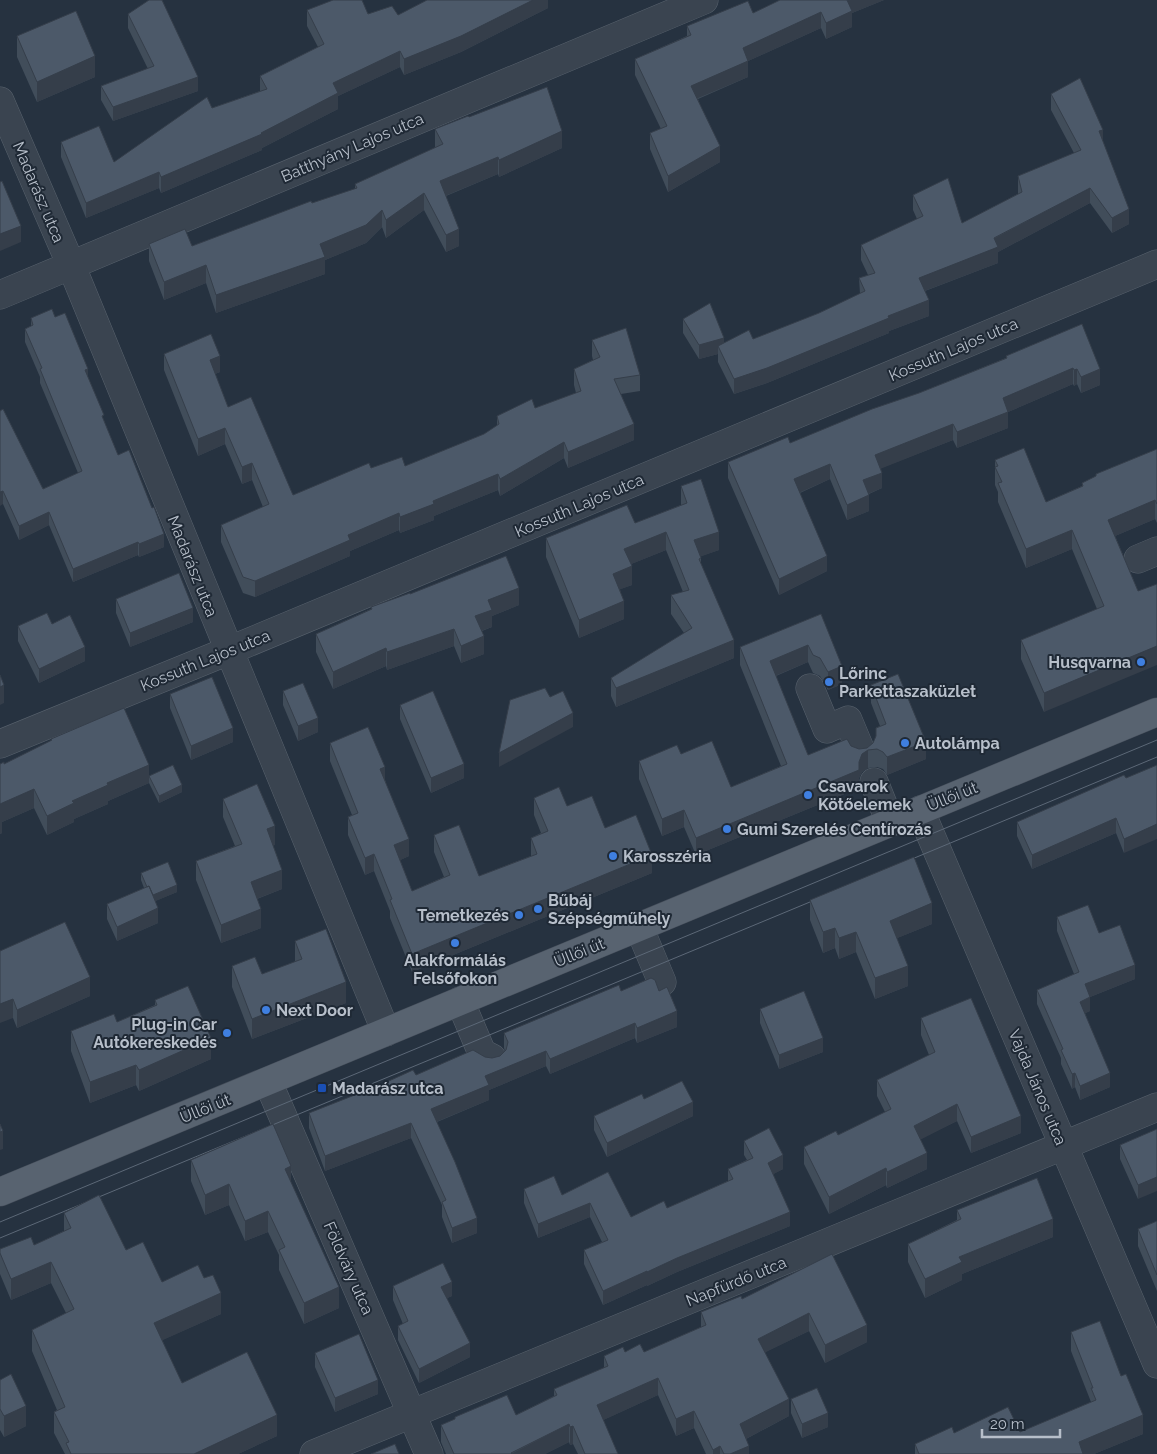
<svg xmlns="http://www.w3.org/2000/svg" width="1157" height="1454" viewBox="0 0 1157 1454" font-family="Raleway,sans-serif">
<rect width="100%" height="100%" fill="#263240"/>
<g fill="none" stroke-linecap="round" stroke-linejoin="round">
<defs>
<path id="minor" d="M 0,101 L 71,265 L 386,1032
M 0,295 L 704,0
M 1138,559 L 1157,551
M 810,688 L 827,729 L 848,720 L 861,751
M 0,744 L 228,651 L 1157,264
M 874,782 L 890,822
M 920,810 L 1157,1364
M 639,927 L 662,982
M 460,1001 L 482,1053 L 492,1058
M 268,1082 L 429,1454
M 314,1454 L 1157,1107"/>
<path id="major" d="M 0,1192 L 1157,712"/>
</defs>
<use href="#minor" stroke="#58626d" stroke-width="29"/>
<use href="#major" stroke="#444d59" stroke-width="29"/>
<use href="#minor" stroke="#3a4450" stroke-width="28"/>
<use href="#major" stroke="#586370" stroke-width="28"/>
<path stroke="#5c6877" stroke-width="1" d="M 900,864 L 1157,757
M 0,1222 L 1157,740
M 0,1238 L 822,897"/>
</g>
<path fill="#414d5a" d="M 548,0 L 548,8 L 461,52 L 404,75 L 400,67 L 338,96 L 338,109 L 262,148 L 262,150 L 161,193 L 159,188 L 86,218 L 61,157 L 61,142 L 114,162 L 212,108 L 260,91 L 260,76 L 318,47 L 307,26 L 307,10 L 398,15 Z
M 780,0 L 884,0 L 852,13 L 852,27 L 826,39 L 821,28 L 748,61 L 748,77 L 698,99 L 720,162 L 668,192 L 650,149 L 650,133 L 661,129 L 635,75 L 635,59 L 687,36 L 687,26 L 753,13 Z
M 128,14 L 198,91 L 113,121 L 101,100 L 101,86 L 148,69 L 128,28 Z
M 17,36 L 95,77 L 37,102 L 17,57 Z
M 1051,94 L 1103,142 L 1129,224 L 1112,233 L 1090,203 L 998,252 L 998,263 L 925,291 L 929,316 L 889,331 L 889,333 L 767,383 L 734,394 L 718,362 L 718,354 L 699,359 L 683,333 L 683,319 L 724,343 L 753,339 L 819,313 L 860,294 L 859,278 L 868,275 L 861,260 L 861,245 L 917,219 L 913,210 L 913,195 L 962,223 L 1018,194 L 1018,176 L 1074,153 L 1051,110 Z
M 469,117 L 562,148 L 499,177 L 498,174 L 446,196 L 459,246 L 446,252 L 424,210 L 386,238 L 382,227 L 366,243 L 325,260 L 325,274 L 216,313 L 206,283 L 164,300 L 149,261 L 149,244 L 192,246 L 312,203 L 355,189 L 355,184 L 435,148 L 435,129 Z
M 55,317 L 88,378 L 104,421 L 118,455 L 164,547 L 139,557 L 138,555 L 73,582 L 49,525 L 19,540 L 3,504 L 0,411 L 43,489 L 78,473 L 40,383 L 40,377 L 25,342 L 25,329 L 31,326 L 31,318 Z
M 1082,324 L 1100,385 L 1081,393 L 1077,384 L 1074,386 L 1073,384 L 1008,412 L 1008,428 L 957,448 L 953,440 L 881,468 L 882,488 L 869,494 L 869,511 L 847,520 L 830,479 L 800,493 L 827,571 L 779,595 L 728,478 L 728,462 L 790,443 L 919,393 L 1006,358 L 1006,356 Z
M 592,340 L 640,375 L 640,391 L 621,394 L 634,440 L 568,468 L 564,458 L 500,496 L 498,490 L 434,516 L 434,520 L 400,533 L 399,530 L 350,551 L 350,556 L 255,597 L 243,593 L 221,542 L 221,525 L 263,507 L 252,480 L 242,484 L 225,444 L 198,456 L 164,370 L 164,354 L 220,372 L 215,374 L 228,407 L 293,495 L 371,468 L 405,466 L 484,434 L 497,426 L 497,416 L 535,408 L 576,393 L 574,385 L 574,369 L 593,360 L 592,356 Z
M 1157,449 L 1157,523 L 1155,519 L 1115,536 L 1138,591 L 1044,712 L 1021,659 L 1021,640 L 1097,609 L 1072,549 L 1026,568 L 998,502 L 998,492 L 995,485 L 995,460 L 1046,502 L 1082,486 L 1082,483 L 1096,477 L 1096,474 Z
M 681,486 L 719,550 L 701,556 L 701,564 L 734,658 L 616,707 L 611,696 L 611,678 L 684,633 L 671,614 L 671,595 L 683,592 L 666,550 L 631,564 L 632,585 L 620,589 L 624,619 L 579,638 L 546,557 L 546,538 L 635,523 L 681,505 Z
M 410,594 L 519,605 L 492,616 L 492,627 L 482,631 L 484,654 L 461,663 L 454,646 L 387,670 L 386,666 L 333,689 L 316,652 L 316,634 L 371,609 L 371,607 Z
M 116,599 L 193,622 L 130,647 L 116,613 Z
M 821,614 L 842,684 L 828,690 L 820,676 L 813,673 L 808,662 L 776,676 L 808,755 L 851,746 L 859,749 L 867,748 L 873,743 L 876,738 L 876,728 L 880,726 L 871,703 L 871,685 L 926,759 L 887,775 L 883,769 L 877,767 L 868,768 L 862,772 L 859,778 L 859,788 L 696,855 L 684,827 L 662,836 L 639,779 L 639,761 L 681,754 L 731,787 L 781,766 L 740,665 L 740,647 Z
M 52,624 L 85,661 L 39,683 L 18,641 L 18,626 Z
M 283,691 L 318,732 L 298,741 L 283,705 Z
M 170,694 L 233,742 L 191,760 L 170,708 Z
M 400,705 L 464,778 L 431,793 L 400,719 Z
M 51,739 L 149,783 L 108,801 L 108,804 L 74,819 L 74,822 L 47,835 L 34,808 L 2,822 L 2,833 L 0,834 L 0,764 L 4,764 L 51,741 Z
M 330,743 L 385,780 L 409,856 L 400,860 L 412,891 L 444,877 L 434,852 L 434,835 L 479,876 L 531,856 L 531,838 L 541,833 L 534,815 L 534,798 L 567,806 L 605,828 L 652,873 L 412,972 L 390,918 L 390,911 L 374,871 L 365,875 L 348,835 L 348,817 L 352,815 L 330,761 Z
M 1124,775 L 1124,853 L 1116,833 L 1032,869 L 1017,836 L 1017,822 Z
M 149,776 L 182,792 L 159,803 L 149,783 Z
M 223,799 L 275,845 L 273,845 L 282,889 L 257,899 L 261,928 L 221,943 L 196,880 L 196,861 L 235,846 L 223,817 Z
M 141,873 L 177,892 L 155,901 L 158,923 L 117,941 L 107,919 L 107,904 L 144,888 L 141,880 Z
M 810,900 L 932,924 L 897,938 L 908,986 L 875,999 L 856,952 L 839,959 L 835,948 L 823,953 L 810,920 Z
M 1057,917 L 1099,933 L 1135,979 L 1090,997 L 1090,1011 L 1085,1013 L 1110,1087 L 1080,1100 L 1075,1087 L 1072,1089 L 1061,1064 L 1061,1058 L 1037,1004 L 1037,990 L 1074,974 L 1057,931 Z
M 295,941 L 346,1003 L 252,1039 L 232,987 L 232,966 L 262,974 L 295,962 Z
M 0,951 L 90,996 L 17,1028 L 13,1018 Z
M 621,991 L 659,991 L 677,1027 L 637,1043 L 635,1038 L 550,1074 L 546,1066 L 489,1090 L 489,1100 L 437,1122 L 477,1233 L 452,1243 L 442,1217 L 442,1205 L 411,1138 L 325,1171 L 309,1128 L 309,1113 L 416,1075 L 485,1057 L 492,1058 L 500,1056 L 505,1051 L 504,1048 L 504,1033 Z
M 155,1000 L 211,1059 L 139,1091 L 136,1085 L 90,1103 L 71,1051 L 71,1031 L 117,1022 L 155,1005 Z
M 760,1009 L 823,1052 L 779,1069 L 760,1023 Z
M 921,1018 L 1021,1133 L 971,1153 L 957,1121 L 920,1139 L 927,1169 L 887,1188 L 886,1185 L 829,1214 L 804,1164 L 804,1147 L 838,1135 L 885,1112 L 877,1096 L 877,1080 L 929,1055 L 921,1035 Z
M 644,1099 L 693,1116 L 607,1157 L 594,1130 L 594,1116 Z
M 1157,1129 L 1138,1199 L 1120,1159 L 1120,1145 Z
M 744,1141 L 783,1169 L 773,1174 L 790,1226 L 677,1272 L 647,1286 L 647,1285 L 603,1305 L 584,1264 L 584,1250 L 602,1242 L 590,1217 L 538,1238 L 524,1203 L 524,1189 L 562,1195 L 608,1172 L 631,1217 L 667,1208 L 728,1181 L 728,1169 L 747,1160 L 744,1155 Z
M 191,1160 L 291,1183 L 339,1308 L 304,1324 L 279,1270 L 279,1255 L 268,1232 L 245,1241 L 229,1205 L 205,1215 L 191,1181 Z
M 957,1210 L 1053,1237 L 962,1274 L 962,1280 L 925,1298 L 908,1262 L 908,1244 L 957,1220 Z
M 64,1213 L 126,1250 L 162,1282 L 204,1278 L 221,1314 L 162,1340 L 182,1383 L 277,1436 L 238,1454 L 65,1454 L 54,1433 L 54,1412 L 57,1410 L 32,1351 L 32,1330 L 66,1313 L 51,1283 L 11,1300 L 0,1274 L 0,1249 L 34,1245 L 64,1231 Z
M 1157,1221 L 1157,1291 L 1138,1246 L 1138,1229 Z
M 832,1254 L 867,1342 L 825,1363 L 809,1331 L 765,1352 L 789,1416 L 746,1439 L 749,1454 L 706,1454 L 694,1428 L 676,1436 L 658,1395 L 603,1420 L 618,1454 L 578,1454 L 573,1444 L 570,1445 L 569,1442 L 545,1454 L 446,1454 L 441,1442 L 441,1425 L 455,1419 L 455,1417 L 516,1415 L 554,1396 L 554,1389 L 604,1368 L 604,1356 L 625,1352 L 644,1352 L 701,1327 L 701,1312 L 742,1299 Z
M 393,1286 L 452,1296 L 447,1298 L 470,1357 L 419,1383 L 398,1340 L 398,1326 L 403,1324 L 393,1300 Z
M 1071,1332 L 1143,1434 L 1094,1454 L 915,1454 L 915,1444 L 954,1433 L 1020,1432 L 1091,1402 L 1071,1351 Z
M 315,1353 L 378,1394 L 335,1412 L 315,1367 Z
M 0,1380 L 26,1426 L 4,1437 L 0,1430 Z
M 791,1399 L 828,1427 L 802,1438 L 791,1413 Z"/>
<path fill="#353e4a" d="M 533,0 L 548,0 L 548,8 L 461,52 L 404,75 L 404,59 Z
M 847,0 L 884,0 L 852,13 L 852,27 L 826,39 L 826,23 Z
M 821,12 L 821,28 L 748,61 L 748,77 L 691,101 L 691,86 L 743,48 Z
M 400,51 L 400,67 L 338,96 L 338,109 L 262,148 L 262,150 L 161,193 L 161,177 L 261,133 L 333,83 Z
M 95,56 L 95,77 L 37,102 L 37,82 Z
M 198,77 L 198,91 L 113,121 L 113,107 Z
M 1103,130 L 1103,145 L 1099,131 Z
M 562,131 L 562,148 L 499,177 L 499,160 Z
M 720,146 L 720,162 L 668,192 L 668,176 Z
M 498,157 L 498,174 L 440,198 L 440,181 Z
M 159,172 L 159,188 L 86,218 L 86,203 Z
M 1090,188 L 1090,203 L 998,252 L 998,263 L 919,293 L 919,278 Z
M 424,193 L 424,210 L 386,238 L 386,220 Z
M 1129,209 L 1129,224 L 1112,233 L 1112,218 Z
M 382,210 L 382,227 L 366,243 L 325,260 L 325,274 L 216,313 L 216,295 L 320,244 Z
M 21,226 L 21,242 L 0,251 L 0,234 Z
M 459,229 L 459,246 L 446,252 L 446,235 Z
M 206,265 L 206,283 L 164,300 L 164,282 Z
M 929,300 L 929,316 L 889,331 L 889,333 L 767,383 L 734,394 L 734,379 L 888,316 Z
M 724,338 L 724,352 L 718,346 L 718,354 L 699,359 L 699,345 Z
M 220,356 L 220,372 L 210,376 L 210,360 Z
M 1073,368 L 1073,384 L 1008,412 L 1008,428 L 957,448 L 957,432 L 1003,398 Z
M 88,369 L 88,382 L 85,370 Z
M 1077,369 L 1077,384 L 1074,386 L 1074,370 Z
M 1100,369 L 1100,385 L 1081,393 L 1081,377 Z
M 634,424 L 634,440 L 568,468 L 568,452 Z
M 953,424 L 953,440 L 875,471 L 875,455 Z
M 225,428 L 225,444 L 198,456 L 198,439 Z
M 564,442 L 564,458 L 500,496 L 500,479 Z
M 252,463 L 252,480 L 242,484 L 242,467 Z
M 830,464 L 830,479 L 794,495 L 794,479 Z
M 882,473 L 882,488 L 863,496 L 863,480 Z
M 498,474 L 498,490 L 434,516 L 434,520 L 400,533 L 400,517 L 433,501 Z
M 3,491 L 3,504 L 0,506 L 0,492 Z
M 869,495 L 869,511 L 847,520 L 847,505 Z
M 1155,500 L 1155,519 L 1108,539 L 1108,520 Z
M 49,512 L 49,525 L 19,540 L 19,526 Z
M 399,513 L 399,530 L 350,551 L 350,556 L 255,597 L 255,581 L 348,535 Z
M 1072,530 L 1072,549 L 1026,568 L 1026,549 Z
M 666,532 L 666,550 L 624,567 L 624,549 Z
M 719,532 L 719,550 L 694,559 L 694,540 Z
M 164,534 L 164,547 L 139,557 L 139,544 Z
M 138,542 L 138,555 L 73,582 L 73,569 Z
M 827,556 L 827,571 L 779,595 L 779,579 Z
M 632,566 L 632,585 L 613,592 L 613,574 Z
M 519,588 L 519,605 L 492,616 L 492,627 L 475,633 L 475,616 L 488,600 Z
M 624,601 L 624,619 L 579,638 L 579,620 Z
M 193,608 L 193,622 L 130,647 L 130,633 Z
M 454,629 L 454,646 L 387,670 L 387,652 Z
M 484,636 L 484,654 L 461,663 L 461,646 Z
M 734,640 L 734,658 L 616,707 L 616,688 Z
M 808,645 L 808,662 L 770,678 L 770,661 Z
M 1157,646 L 1157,665 L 1044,712 L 1044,693 Z
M 85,647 L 85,661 L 39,683 L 39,669 Z
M 386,648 L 386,666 L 333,689 L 333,672 Z
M 842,666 L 842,684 L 828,690 L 828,672 Z
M 4,685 L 4,703 L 0,705 L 0,687 Z
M 573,713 L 573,727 L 499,767 L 499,753 Z
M 318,718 L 318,732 L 298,741 L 298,726 Z
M 233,728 L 233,742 L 191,760 L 191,746 Z
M 926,742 L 926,759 L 887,775 L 887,757 Z
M 868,750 L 868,768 L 862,772 L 859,778 L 859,788 L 696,855 L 696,838 L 859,762 L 862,754 Z
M 464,764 L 464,778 L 431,793 L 431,778 Z
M 149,765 L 149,783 L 108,801 L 108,804 L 74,819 L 74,822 L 47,835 L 47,816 L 72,801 L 107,783 Z
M 385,767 L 385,785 L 380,769 Z
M 182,785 L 182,792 L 159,803 L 159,796 Z
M 34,789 L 34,808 L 2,822 L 2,833 L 0,834 L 0,804 Z
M 684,810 L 684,827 L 662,836 L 662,819 Z
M 1116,818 L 1116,833 L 1032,869 L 1032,855 Z
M 1157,824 L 1157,839 L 1124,853 L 1124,839 Z
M 275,826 L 275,845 L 267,848 L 267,829 Z
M 409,839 L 409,856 L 394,863 L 394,845 Z
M 374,854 L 374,871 L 365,875 L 365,858 Z
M 652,855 L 652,873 L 412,972 L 412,954 Z
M 282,870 L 282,889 L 251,901 L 251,882 Z
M 177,885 L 177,892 L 151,903 L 151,896 Z
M 932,903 L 932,924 L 890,941 L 890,921 Z
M 158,908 L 158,923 L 117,941 L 117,927 Z
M 261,909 L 261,928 L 221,943 L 221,925 Z
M 835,928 L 835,948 L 823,953 L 823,932 Z
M 856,932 L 856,952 L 839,959 L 839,938 Z
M 1135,965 L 1135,979 L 1085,999 L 1085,984 Z
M 908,966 L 908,986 L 875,999 L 875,978 Z
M 90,977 L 90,996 L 17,1028 L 17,1010 Z
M 346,982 L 346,1003 L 252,1039 L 252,1019 Z
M 1090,997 L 1090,1011 L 1080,1016 L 1080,1002 Z
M 13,999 L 13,1018 L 0,1023 L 0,1004 Z
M 677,1011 L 677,1027 L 637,1043 L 637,1028 Z
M 635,1023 L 635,1038 L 550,1074 L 550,1059 Z
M 211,1038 L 211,1059 L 139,1091 L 139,1070 Z
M 823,1038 L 823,1052 L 779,1069 L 779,1055 Z
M 546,1051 L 546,1066 L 489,1090 L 489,1100 L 431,1124 L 431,1109 L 485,1076 Z
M 136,1065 L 136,1085 L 90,1103 L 90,1082 Z
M 1075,1073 L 1075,1087 L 1072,1089 L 1072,1074 Z
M 1110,1073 L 1110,1087 L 1080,1100 L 1080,1086 Z
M 693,1102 L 693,1116 L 607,1157 L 607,1143 Z
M 957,1104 L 957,1121 L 914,1143 L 914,1126 Z
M 1021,1116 L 1021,1133 L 971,1153 L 971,1137 Z
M 411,1123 L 411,1138 L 325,1171 L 325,1156 Z
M 3,1131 L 3,1149 L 0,1150 L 0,1132 Z
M 927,1153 L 927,1169 L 887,1188 L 887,1172 Z
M 783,1155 L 783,1169 L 768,1177 L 768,1163 Z
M 291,1166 L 291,1187 L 285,1169 Z
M 886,1168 L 886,1185 L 829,1214 L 829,1197 Z
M 1157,1177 L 1157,1191 L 1138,1199 L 1138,1185 Z
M 229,1184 L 229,1205 L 205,1215 L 205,1195 Z
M 590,1203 L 590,1217 L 538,1238 L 538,1224 Z
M 268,1211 L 268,1232 L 245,1241 L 245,1221 Z
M 790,1212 L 790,1226 L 677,1272 L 647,1286 L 647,1272 L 677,1258 Z
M 477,1218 L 477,1233 L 452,1243 L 452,1228 Z
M 1053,1219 L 1053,1237 L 962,1274 L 962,1280 L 925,1298 L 925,1279 L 959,1257 Z
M 51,1262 L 51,1283 L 11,1300 L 11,1279 Z
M 647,1271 L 647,1285 L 603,1305 L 603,1291 Z
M 452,1282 L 452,1296 L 441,1301 L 441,1287 Z
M 339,1287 L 339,1308 L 304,1324 L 304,1303 Z
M 221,1293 L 221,1314 L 154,1344 L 154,1323 Z
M 809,1313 L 809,1331 L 758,1356 L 758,1339 Z
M 867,1325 L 867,1342 L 825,1363 L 825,1345 Z
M 470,1343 L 470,1357 L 419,1383 L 419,1369 Z
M 658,1378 L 658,1395 L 597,1423 L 597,1405 Z
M 378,1380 L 378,1394 L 335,1412 L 335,1398 Z
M 789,1399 L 789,1416 L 740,1442 L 740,1424 Z
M 26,1406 L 26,1426 L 4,1437 L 4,1416 Z
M 694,1411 L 694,1428 L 676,1436 L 676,1419 Z
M 828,1413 L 828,1427 L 802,1438 L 802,1424 Z
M 277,1415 L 277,1436 L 238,1454 L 194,1454 Z
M 1143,1415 L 1143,1434 L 1094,1454 L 1079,1454 L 1079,1442 Z
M 569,1424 L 569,1442 L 545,1454 L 511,1454 Z
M 573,1426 L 573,1444 L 570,1445 L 570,1427 Z
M 720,1446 L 720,1454 L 713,1454 L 713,1450 Z
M 749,1446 L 749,1454 L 730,1454 Z"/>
<path fill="#4c5969" stroke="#353e4a" d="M 149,0 L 162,0 L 198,77 L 113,107 L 101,86 L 154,66 L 128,14 Z
M 333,0 L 362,0 L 368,14 L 392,6 L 398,15 L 427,0 L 533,0 L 461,36 L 404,59 L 400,51 L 333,83 L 338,93 L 261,133 L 262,134 L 161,177 L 159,172 L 86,203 L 61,142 L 99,126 L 114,162 L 207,97 L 212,108 L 267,89 L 260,76 L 324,44 L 307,10 Z
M 780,0 L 847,0 L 852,11 L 826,23 L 821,12 L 743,48 L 748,61 L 691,86 L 720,146 L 668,176 L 650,133 L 667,126 L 635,59 L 691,35 L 687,26 L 748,1 L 753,13 Z
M 76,11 L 95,56 L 37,82 L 17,36 Z
M 1080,78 L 1103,130 L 1099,131 L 1129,209 L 1112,218 L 1090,188 L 994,238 L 998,247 L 919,278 L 929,300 L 888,316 L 889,318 L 767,368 L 734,379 L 718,346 L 749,330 L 753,339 L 819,313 L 865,291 L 859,278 L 875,273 L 861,245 L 923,216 L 913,195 L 948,178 L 962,223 L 1022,192 L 1018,176 L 1081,150 L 1051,94 Z
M 547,87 L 562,131 L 499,160 L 498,157 L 440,181 L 459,229 L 446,235 L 424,193 L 386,220 L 382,210 L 366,225 L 320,244 L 325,257 L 216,295 L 206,265 L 164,282 L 149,244 L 185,229 L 192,246 L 311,201 L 312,203 L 357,188 L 355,184 L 443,144 L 435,129 L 468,116 L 469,117 Z
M 2,181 L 21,226 L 0,234 L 0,182 Z
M 710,303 L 724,338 L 699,345 L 683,319 Z
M 52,309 L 55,317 L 65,313 L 88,369 L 85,370 L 104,415 L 102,416 L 118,455 L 129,450 L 152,508 L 154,507 L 164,534 L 139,544 L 138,542 L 73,569 L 49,512 L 19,526 L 3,491 L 0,492 L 0,411 L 3,409 L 43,489 L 82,471 L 40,369 L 42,368 L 25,329 L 33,325 L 31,318 Z
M 1082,324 L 1100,369 L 1081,377 L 1077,369 L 1074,370 L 1073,368 L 1003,398 L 1008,412 L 957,432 L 953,424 L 875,455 L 882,473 L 863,480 L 869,495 L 847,505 L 830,464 L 794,479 L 827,556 L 779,579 L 728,462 L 788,437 L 790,443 L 872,409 L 919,393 L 1007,358 L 1006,356 Z
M 626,328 L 640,375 L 614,379 L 634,424 L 568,452 L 564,442 L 500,479 L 498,474 L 433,501 L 434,504 L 400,517 L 399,513 L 348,535 L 350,540 L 255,581 L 243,577 L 221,525 L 269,504 L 252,463 L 242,467 L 225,428 L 198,439 L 164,354 L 211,334 L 220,356 L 210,360 L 228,407 L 251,397 L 293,495 L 369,463 L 371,468 L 402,457 L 405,466 L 484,434 L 499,424 L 497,416 L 532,399 L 535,408 L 581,391 L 574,369 L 600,357 L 592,340 Z
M 1024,448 L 1046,502 L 1083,486 L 1082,483 L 1096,476 L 1096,474 L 1157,449 L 1157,504 L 1155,500 L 1108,520 L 1138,591 L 1157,584 L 1157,646 L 1044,693 L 1021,640 L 1104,606 L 1072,530 L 1026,549 L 998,483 L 1002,482 L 995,467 L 998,466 L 995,460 Z
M 701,479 L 719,532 L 694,540 L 701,558 L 699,559 L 734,640 L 616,688 L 611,678 L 692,628 L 671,595 L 689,590 L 666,532 L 624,549 L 632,566 L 613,574 L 624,601 L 579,620 L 546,538 L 627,505 L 635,523 L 687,503 L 681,486 Z
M 506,556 L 519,588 L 488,600 L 492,610 L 475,616 L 484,636 L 461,646 L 454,629 L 387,652 L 386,648 L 333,672 L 316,634 L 372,609 L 371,607 L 410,593 L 410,594 Z
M 179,573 L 193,608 L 130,633 L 116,599 Z
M 47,613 L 52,624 L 70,615 L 85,647 L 39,669 L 18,626 Z
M 821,614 L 842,666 L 828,672 L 820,658 L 813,655 L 808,645 L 770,661 L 808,755 L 847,739 L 851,746 L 859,749 L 867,748 L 873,743 L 876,736 L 876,728 L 886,724 L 871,685 L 898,674 L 926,742 L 887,757 L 883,752 L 877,749 L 868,750 L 862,754 L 859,762 L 859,770 L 696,838 L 684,810 L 662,819 L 639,761 L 677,745 L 681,754 L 712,741 L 731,787 L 787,764 L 740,647 Z
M 0,675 L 4,685 L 0,687 Z
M 212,677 L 233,728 L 191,746 L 170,694 Z
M 303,683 L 318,718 L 298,726 L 283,691 Z
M 545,688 L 550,697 L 563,691 L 573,713 L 499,753 L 510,700 Z
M 433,691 L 464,764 L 431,778 L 400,705 Z
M 124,708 L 149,765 L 107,783 L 108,785 L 72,801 L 74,803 L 47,816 L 34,789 L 0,804 L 0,764 L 4,762 L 4,764 L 52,740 L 51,739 Z
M 368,727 L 385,767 L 380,769 L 409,839 L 394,845 L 412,891 L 450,875 L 434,835 L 459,825 L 479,876 L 537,854 L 531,838 L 548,831 L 534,798 L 559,787 L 567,806 L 592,796 L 605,828 L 636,815 L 652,855 L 412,954 L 390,900 L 392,899 L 374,854 L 365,858 L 348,817 L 358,813 L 330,743 Z
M 173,765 L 182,785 L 159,796 L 149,776 Z
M 1157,765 L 1157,824 L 1124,839 L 1116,818 L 1032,855 L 1017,822 L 1124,775 L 1126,778 Z
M 257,784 L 275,826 L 267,829 L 282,870 L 251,882 L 261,909 L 221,925 L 196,861 L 242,844 L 223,799 Z
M 914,857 L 932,903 L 890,921 L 908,966 L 875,978 L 856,932 L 839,938 L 835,928 L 823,932 L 810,900 Z
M 168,862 L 177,885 L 153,895 L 149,886 L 147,887 L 141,873 Z
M 149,886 L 158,908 L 117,927 L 107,904 Z
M 1088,905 L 1099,933 L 1120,925 L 1135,965 L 1085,984 L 1090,997 L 1080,1002 L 1110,1073 L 1080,1086 L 1075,1073 L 1072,1074 L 1061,1050 L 1063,1049 L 1037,990 L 1079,972 L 1057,917 Z
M 65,922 L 90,977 L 17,1010 L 13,999 L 0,1004 L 0,951 Z
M 326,929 L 346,982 L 252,1019 L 232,966 L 255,957 L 262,974 L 302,959 L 295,941 Z
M 651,978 L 655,980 L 659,991 L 667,987 L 677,1011 L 637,1028 L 635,1023 L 550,1059 L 546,1051 L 485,1076 L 489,1085 L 431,1109 L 455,1162 L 477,1218 L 452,1228 L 442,1202 L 446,1200 L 411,1123 L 325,1156 L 309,1113 L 380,1085 L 413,1070 L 416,1075 L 473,1050 L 485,1057 L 492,1058 L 500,1056 L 506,1050 L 508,1042 L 504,1033 L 619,985 L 621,991 Z
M 188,986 L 211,1038 L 139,1070 L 136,1065 L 90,1082 L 71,1031 L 114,1014 L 117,1022 L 157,1005 L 155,1000 Z
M 804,991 L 823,1038 L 779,1055 L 760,1009 Z
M 971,998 L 1021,1116 L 971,1137 L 957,1104 L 914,1126 L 927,1153 L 887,1172 L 886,1168 L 829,1197 L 804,1147 L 836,1131 L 838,1135 L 891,1109 L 877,1080 L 935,1052 L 921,1018 Z
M 682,1081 L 693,1102 L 607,1143 L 594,1116 L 642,1094 L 644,1099 Z
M 0,1124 L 3,1131 L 0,1132 Z
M 273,1124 L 291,1166 L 285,1169 L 339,1287 L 304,1303 L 279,1250 L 285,1247 L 268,1211 L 245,1221 L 229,1184 L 205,1195 L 191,1160 Z
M 769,1128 L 783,1155 L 768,1163 L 790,1212 L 677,1258 L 647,1272 L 647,1271 L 603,1291 L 584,1250 L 608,1240 L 590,1203 L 538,1224 L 524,1189 L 554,1176 L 562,1195 L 608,1172 L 631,1217 L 664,1201 L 667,1208 L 733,1179 L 728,1169 L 753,1158 L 744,1141 Z
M 1157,1129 L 1157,1177 L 1138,1185 L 1120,1145 Z
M 1037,1178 L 1053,1219 L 959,1257 L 962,1262 L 925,1279 L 908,1244 L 961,1219 L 957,1210 Z
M 99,1195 L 126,1250 L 143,1242 L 162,1282 L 198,1265 L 204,1278 L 213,1275 L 221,1293 L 154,1323 L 182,1383 L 247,1352 L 277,1415 L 194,1454 L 71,1454 L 66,1443 L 69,1442 L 54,1412 L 65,1407 L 32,1330 L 74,1309 L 51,1262 L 11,1279 L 0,1253 L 0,1249 L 31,1237 L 34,1245 L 71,1228 L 64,1213 Z
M 1157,1221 L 1157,1275 L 1138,1229 Z
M 832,1254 L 867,1325 L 825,1345 L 809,1313 L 758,1339 L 789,1399 L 740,1424 L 749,1446 L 730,1454 L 724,1454 L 720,1446 L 713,1450 L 694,1411 L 676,1419 L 658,1378 L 597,1405 L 618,1454 L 585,1454 L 573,1426 L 570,1427 L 569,1424 L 511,1453 L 512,1454 L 454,1454 L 441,1425 L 455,1419 L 455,1417 L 507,1395 L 516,1415 L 557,1395 L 554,1389 L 608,1366 L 604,1356 L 623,1347 L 625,1352 L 640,1344 L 644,1352 L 706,1325 L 701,1312 L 741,1296 L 742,1299 Z
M 443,1263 L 452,1282 L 441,1287 L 470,1343 L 419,1369 L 398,1326 L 408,1321 L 393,1286 Z
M 1100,1321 L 1121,1376 L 1126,1374 L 1143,1415 L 1079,1442 L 1083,1454 L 919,1454 L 915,1444 L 952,1427 L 954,1433 L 1008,1407 L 1020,1432 L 1096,1400 L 1091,1388 L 1093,1388 L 1071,1332 Z
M 359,1334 L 378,1380 L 335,1398 L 315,1353 Z
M 11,1374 L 26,1406 L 4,1416 L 0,1409 L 0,1380 Z
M 817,1388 L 828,1413 L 802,1424 L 791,1399 Z
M 395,1444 L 399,1454 L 371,1454 Z"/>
<g fill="#3f7fe0" stroke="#1f2935" stroke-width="2">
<circle cx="1141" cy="662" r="5"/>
<circle cx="829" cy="682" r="5"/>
<circle cx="905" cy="743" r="5"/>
<circle cx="808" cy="795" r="5"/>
<circle cx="727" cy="829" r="5"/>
<circle cx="613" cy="856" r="5"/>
<circle cx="538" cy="909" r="5"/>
<circle cx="519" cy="915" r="5"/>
<circle cx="455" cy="943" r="5"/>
<circle cx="266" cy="1010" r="5"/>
<circle cx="227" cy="1033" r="5"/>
</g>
<rect fill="#1a4fb4" stroke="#1f2935" stroke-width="2" x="317" y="1083" width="10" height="10" rx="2.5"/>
<g text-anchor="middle" stroke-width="4" stroke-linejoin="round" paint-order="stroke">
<g font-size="16" fill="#b7bfca" stroke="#1f2935">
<text transform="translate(352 147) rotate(-23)" y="6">Batthyány Lajos utca</text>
<text transform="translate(39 192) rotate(67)" y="6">Madarász utca</text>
<text transform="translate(953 349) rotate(-23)" y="6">Kossuth Lajos utca</text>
<text transform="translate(579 505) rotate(-23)" y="6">Kossuth Lajos utca</text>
<text transform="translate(193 566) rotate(68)" y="6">Madarász utca</text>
<text transform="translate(205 660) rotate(-22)" y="6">Kossuth Lajos utca</text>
<text transform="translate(952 796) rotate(-22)" y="6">Üllői út</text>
<text transform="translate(579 952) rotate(-22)" y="6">Üllői út</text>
<text transform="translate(1038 1087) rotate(67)" y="6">Vajda János utca</text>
<text transform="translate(205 1108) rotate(-22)" y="6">Üllői út</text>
<text transform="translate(349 1268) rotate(66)" y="6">Földváry utca</text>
<text transform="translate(736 1281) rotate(-22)" y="6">Napfürdő utca</text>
</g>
<g font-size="16" font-weight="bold" fill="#b7bfca" stroke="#1f2935" text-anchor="start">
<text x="1131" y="668" text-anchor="end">Husqvarna</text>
<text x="839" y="679">Lőrinc<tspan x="839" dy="18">Parkettaszaküzlet</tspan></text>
<text x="915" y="749">Autolámpa</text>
<text x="818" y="792">Csavarok<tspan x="818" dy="18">Kötőelemek</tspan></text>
<text x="737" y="835">Gumi Szerelés Centírozás</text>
<text x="623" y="862">Karosszéria</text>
<text x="548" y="906">Bűbáj<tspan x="548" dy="18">Szépségműhely</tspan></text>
<text x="509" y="921" text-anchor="end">Temetkezés</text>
<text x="455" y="966" text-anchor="middle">Alakformálás<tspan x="455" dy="18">Felsőfokon</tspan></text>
<text x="276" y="1016">Next Door</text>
<text x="217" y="1030" text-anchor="end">Plug-in Car<tspan x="217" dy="18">Autókereskedés</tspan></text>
<text x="332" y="1094">Madarász utca</text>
</g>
</g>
<path d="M982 1429v8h78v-8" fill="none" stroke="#b7bfca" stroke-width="2.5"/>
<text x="990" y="1429" font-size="15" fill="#b7bfca" stroke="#1f2935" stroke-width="4" paint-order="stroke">20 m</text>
</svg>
